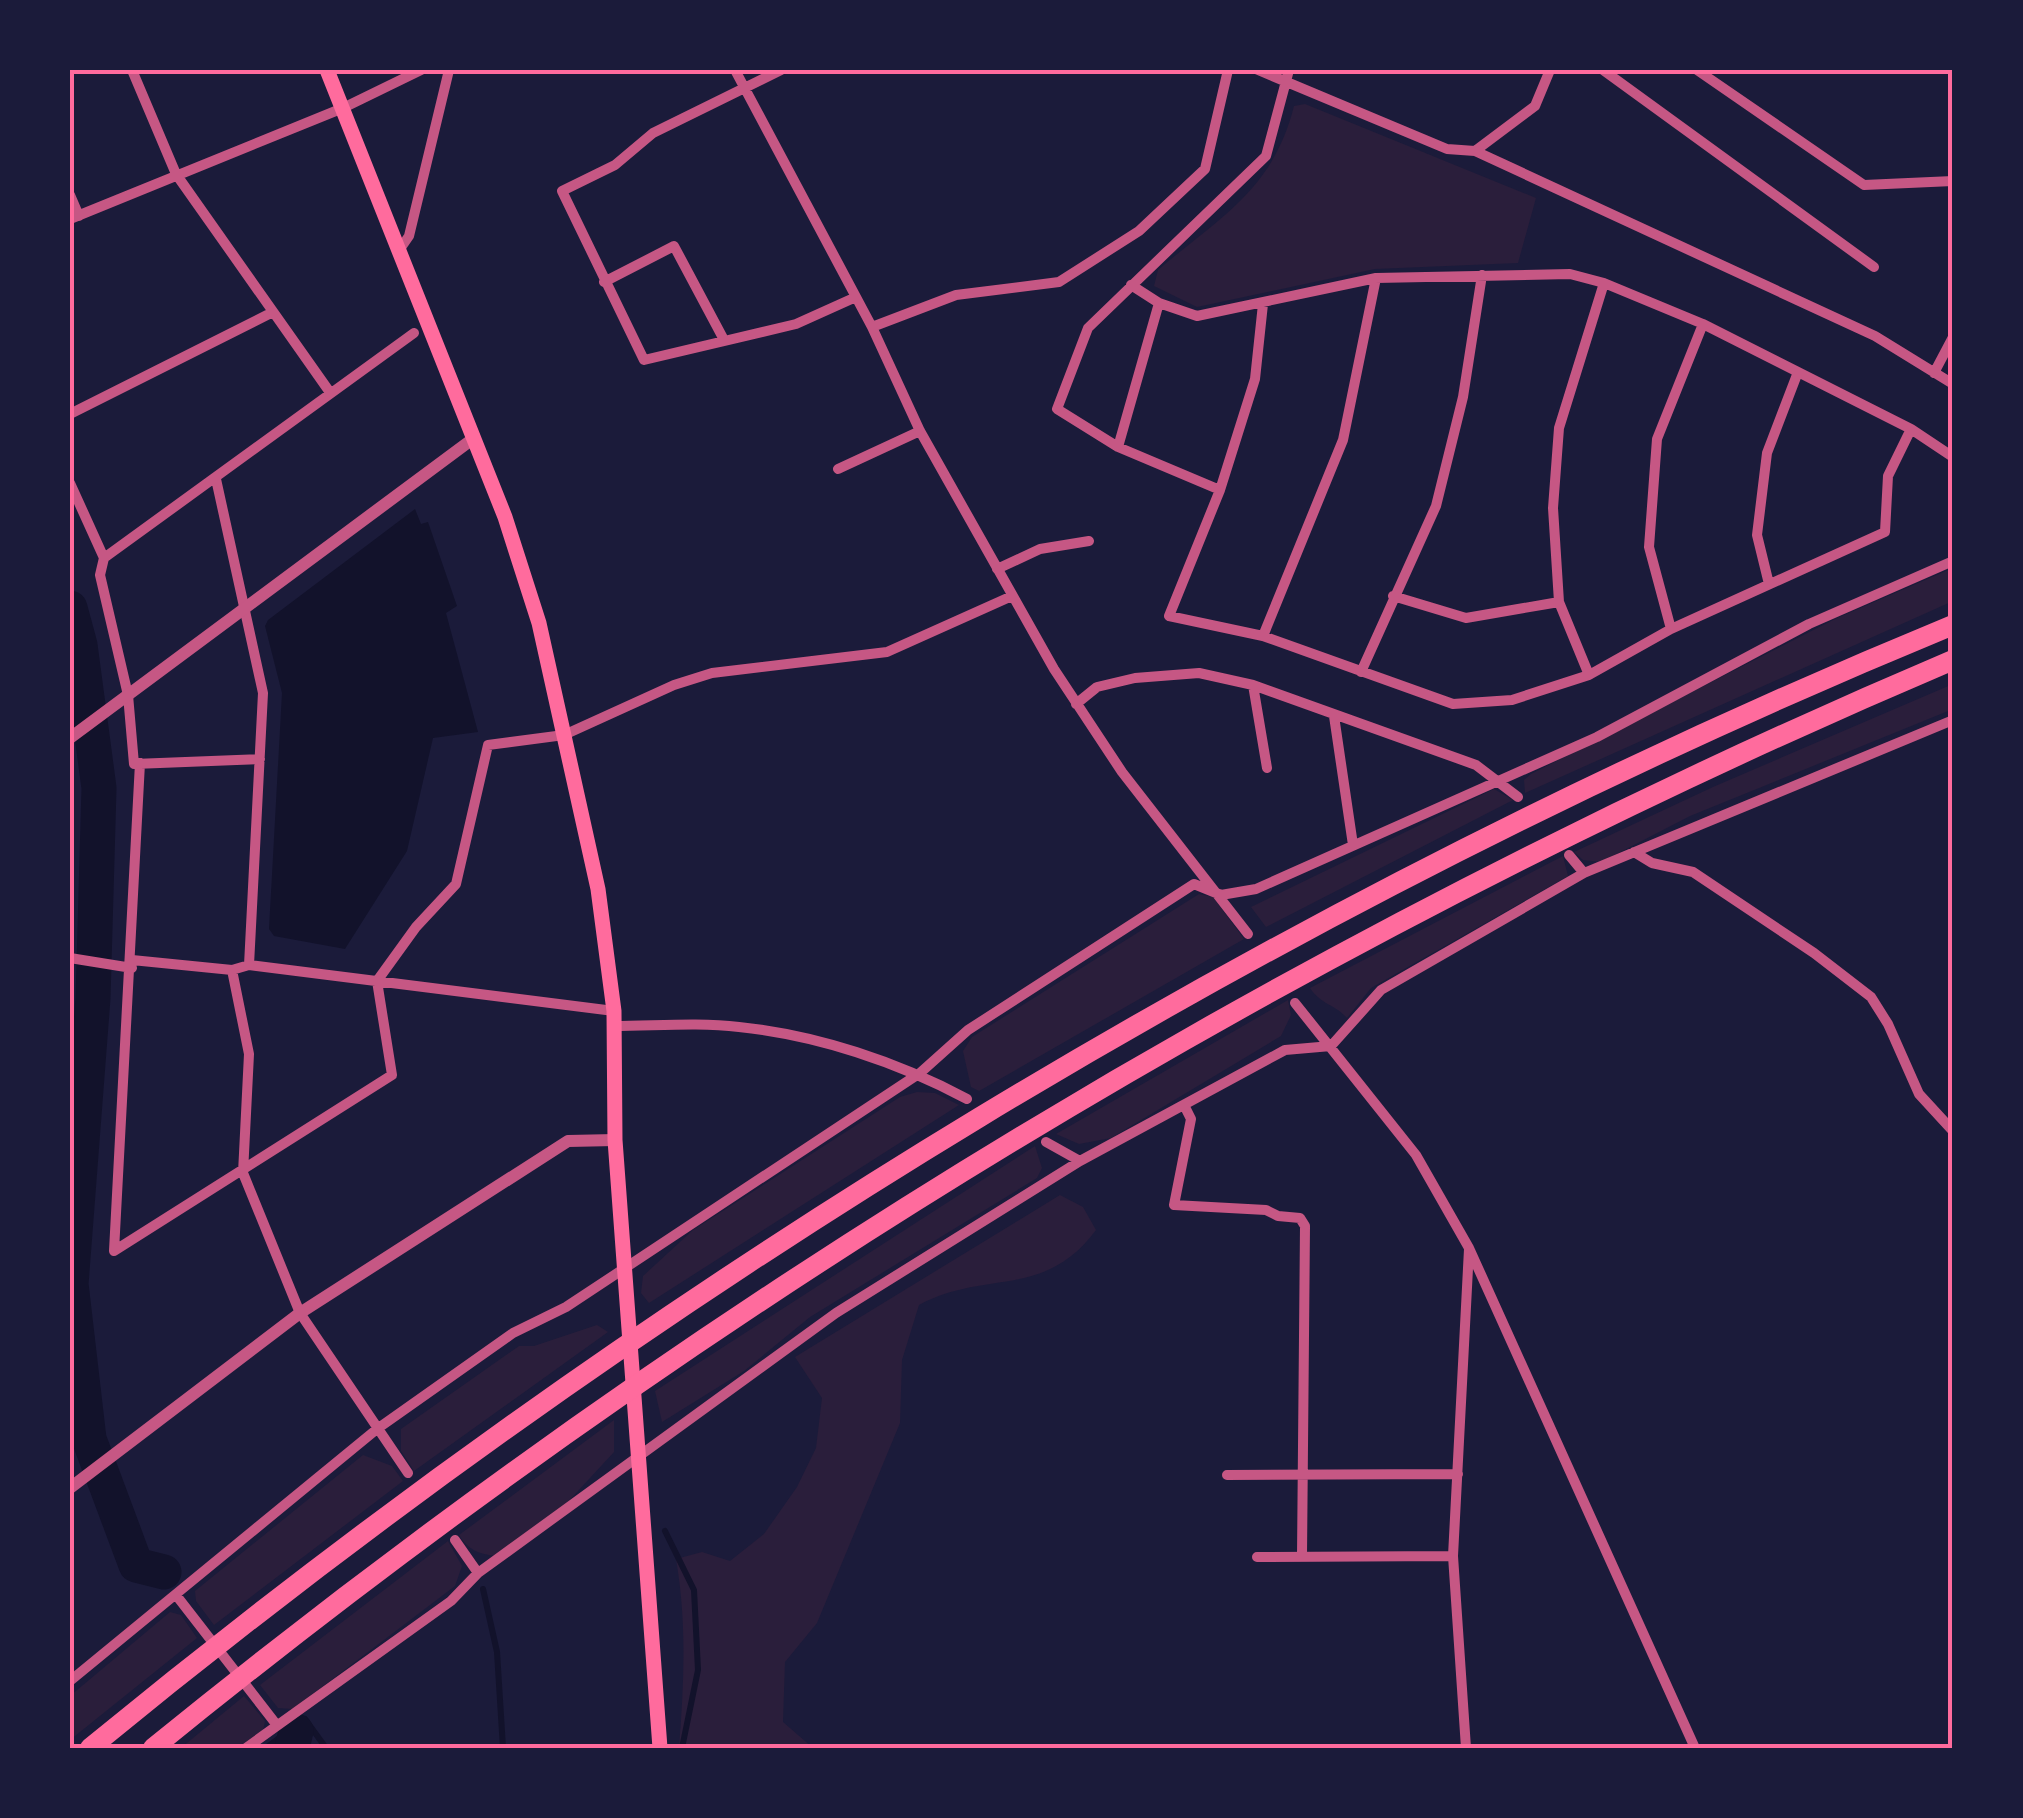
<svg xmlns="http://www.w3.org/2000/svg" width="2023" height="1818" viewBox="0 0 2023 1818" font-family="'Work Sans',sans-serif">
<rect width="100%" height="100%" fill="#1b1b3a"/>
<path fill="#2a1e3b" d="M 1305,104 L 1536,198 L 1518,263 L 1375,269 L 1197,307 L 1154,286 L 1158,270 C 1220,217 1273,190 1294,106 Z
M 1953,568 L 1953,601 L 1525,793 L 1524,780 L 1531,774 L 1837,618 Z
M 1953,684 L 1953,709 L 1690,816 L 1601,862 L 1583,860 L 1574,852 L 1713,787 Z
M 1494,789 L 1513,800 L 1266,927 L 1251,907 Z
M 1563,856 L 1568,876 L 1371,988 L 1347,1018 C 1336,1005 1320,1004 1310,988 Z
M 1199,894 L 1213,897 L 1244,939 L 979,1091 L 971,1087 L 963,1051 L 972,1037 Z
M 1288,1000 L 1291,1015 L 1281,1036 L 1111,1138 L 1079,1144 L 1056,1134 Z
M 917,1092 L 935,1093 L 959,1105 L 649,1303 L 641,1293 L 643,1276 L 693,1230 L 900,1097 Z
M 1035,1146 L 1042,1168 L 1037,1178 L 810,1317 L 744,1371 L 662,1422 L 655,1391 Z
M 1060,1195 L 1083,1207 L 1096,1230 C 1044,1300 986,1269 919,1305 L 902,1360 L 900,1423 L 817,1623 L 785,1662 L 783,1722 L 813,1748 L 679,1748 C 684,1683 687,1623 676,1559 L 702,1552 L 730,1561 L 764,1534 L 797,1487 L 816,1448 L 822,1398 L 795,1357 Z
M 597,1325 L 608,1332 L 414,1471 L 401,1451 L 401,1429 L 519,1346 L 534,1346 Z
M 614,1420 L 614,1452 L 565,1505 L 496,1556 C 479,1554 468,1550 459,1535 Z
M 363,1455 L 392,1466 L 403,1481 L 214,1625 L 196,1601 L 195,1591 Z
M 448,1541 L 462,1566 L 455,1586 L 293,1709 L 278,1708 L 260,1685 Z
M 170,1612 L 181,1615 L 197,1638 L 70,1740 L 70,1696 Z
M 244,1696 L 265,1721 L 263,1731 L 241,1748 L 181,1748 Z"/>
<path fill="#12122b" d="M 415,509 L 421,524 L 428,522 L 457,606 L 446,613 L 478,732 L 433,738 L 407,851 L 345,949 L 274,936 L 269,929 L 282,693 L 265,626 L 268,620 Z"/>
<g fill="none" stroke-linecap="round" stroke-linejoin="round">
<path stroke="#12122b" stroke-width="6" d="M 665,1531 L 694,1590 L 698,1670 L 682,1748
M 483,1589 L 497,1652 L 503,1748
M 266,1748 L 305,1719 L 326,1748"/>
<path stroke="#12122b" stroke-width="35" d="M 70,608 L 80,645 L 99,788 L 93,998 L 71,1284 L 89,1439 L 136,1565 L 164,1572
M 292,1748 L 296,1731"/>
<path stroke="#c65784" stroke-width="10" d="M 132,70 L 176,174 L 329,391
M 735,70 L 872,327 L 920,431 L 1054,669 L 1122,772 L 1248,934
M 781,70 L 653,133 L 615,165 L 562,191 L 644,360 L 796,324 L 856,297
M 1258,70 L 1447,149 L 1475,151 L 1875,336 L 1953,384
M 1603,70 L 1874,267
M 1697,70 L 1864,185 L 1953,181
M 1475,151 L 1535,106 L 1550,70
M 70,195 L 79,216
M 70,219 L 343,108 L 421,70
M 400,249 L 409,236 L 449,70
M 604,282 L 674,246 L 723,338
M 1131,285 L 1159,303 L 1197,316 L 1376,278 L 1570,274 L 1604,283 L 1703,324 L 1911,429 L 1953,457
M 1263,304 L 1255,379 L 1220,490 L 1169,616 L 1263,636 L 1453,704 L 1512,700 L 1589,675 L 1671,629 L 1885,532 L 1888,476 L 1911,429
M 872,327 L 956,295 L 1059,282 L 1139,231 L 1205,169 L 1228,70
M 1934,373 L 1953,337
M 70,414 L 271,313
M 1118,447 L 1159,303
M 838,469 L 920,431
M 216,479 L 263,693 L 249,965
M 70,483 L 104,558 L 100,575 L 128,695 L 134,764 L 260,759
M 1220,490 L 1118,447 L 1057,409 L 1088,328 L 1266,156 L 1289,70
M 104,558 L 414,333
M 997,569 L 1040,549 L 1089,541
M 1769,584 L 1757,535 L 1767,453 L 1798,372
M 1393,596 L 1466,618 L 1559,602
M 1671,629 L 1649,547 L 1657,439 L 1703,324
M 1263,636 L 1343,440 L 1376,278
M 1361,672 L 1436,506 L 1463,397 L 1482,275
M 1589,675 L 1559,602 L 1553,508 L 1559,428 L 1604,283
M 1253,685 L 1267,768
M 1076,704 L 1097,687 L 1135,678 L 1199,673 L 1253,685 L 1476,765 L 1518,797
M 1334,716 L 1353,845
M 1634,852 L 1652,863 L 1693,872 L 1814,953 L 1871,997 L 1888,1024 L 1919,1094 L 1953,1131
M 1569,855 L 1584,873
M 70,958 L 132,968
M 132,960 L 232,970 L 249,965 L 614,1011
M 232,970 L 249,1054 L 243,1173 L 300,1313 L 408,1473
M 1295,1003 L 1416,1155 L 1469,1248 L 1695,1748
M 614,1026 C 655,1026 698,1022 739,1027 C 817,1035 898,1062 967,1099
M 1184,1105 L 1191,1119 L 1174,1205 L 1266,1210 L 1278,1216 L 1300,1218 L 1305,1226 L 1302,1556
M 1046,1142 L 1080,1161
M 114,1251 L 392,1075 L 377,981 L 416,927 L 456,884 L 488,745 L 564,735 L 674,685 L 712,673 L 887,652 L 1012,596
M 114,1251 L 140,763
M 1227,1475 L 1458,1474
M 455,1540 L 478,1573
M 1257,1557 L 1453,1556
M 176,1595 L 276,1724
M 70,1681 L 377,1429 L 513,1333 L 566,1307 L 920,1073 L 968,1030 L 1194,884 L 1221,895 L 1256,889 L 1597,737 L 1809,624 L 1953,561
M 246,1748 L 451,1601 L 478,1573 L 836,1313 L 1080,1161 L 1285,1050 L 1331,1046 L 1381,990 L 1584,873 L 1953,720
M 1466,1748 L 1453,1556 L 1469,1249"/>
<path stroke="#c65784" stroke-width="12" d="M 70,738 L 474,438
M 70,1488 L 300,1313 L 568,1141 L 615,1140"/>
<path stroke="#ff6b9d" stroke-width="15" d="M 327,70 L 505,517 L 539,623 L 598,889 L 614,1011 L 615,1140 L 660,1748"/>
<path stroke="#ff6b9d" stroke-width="20" d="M 90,1748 C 654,1285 1278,903 1953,625
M 153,1748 C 700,1303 1303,936 1953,660"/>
</g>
<rect width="2023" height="1818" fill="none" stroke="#1b1b3a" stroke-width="145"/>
<rect x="72" y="72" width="1878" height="1674" fill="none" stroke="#ff6b9d" stroke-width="4"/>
</svg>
